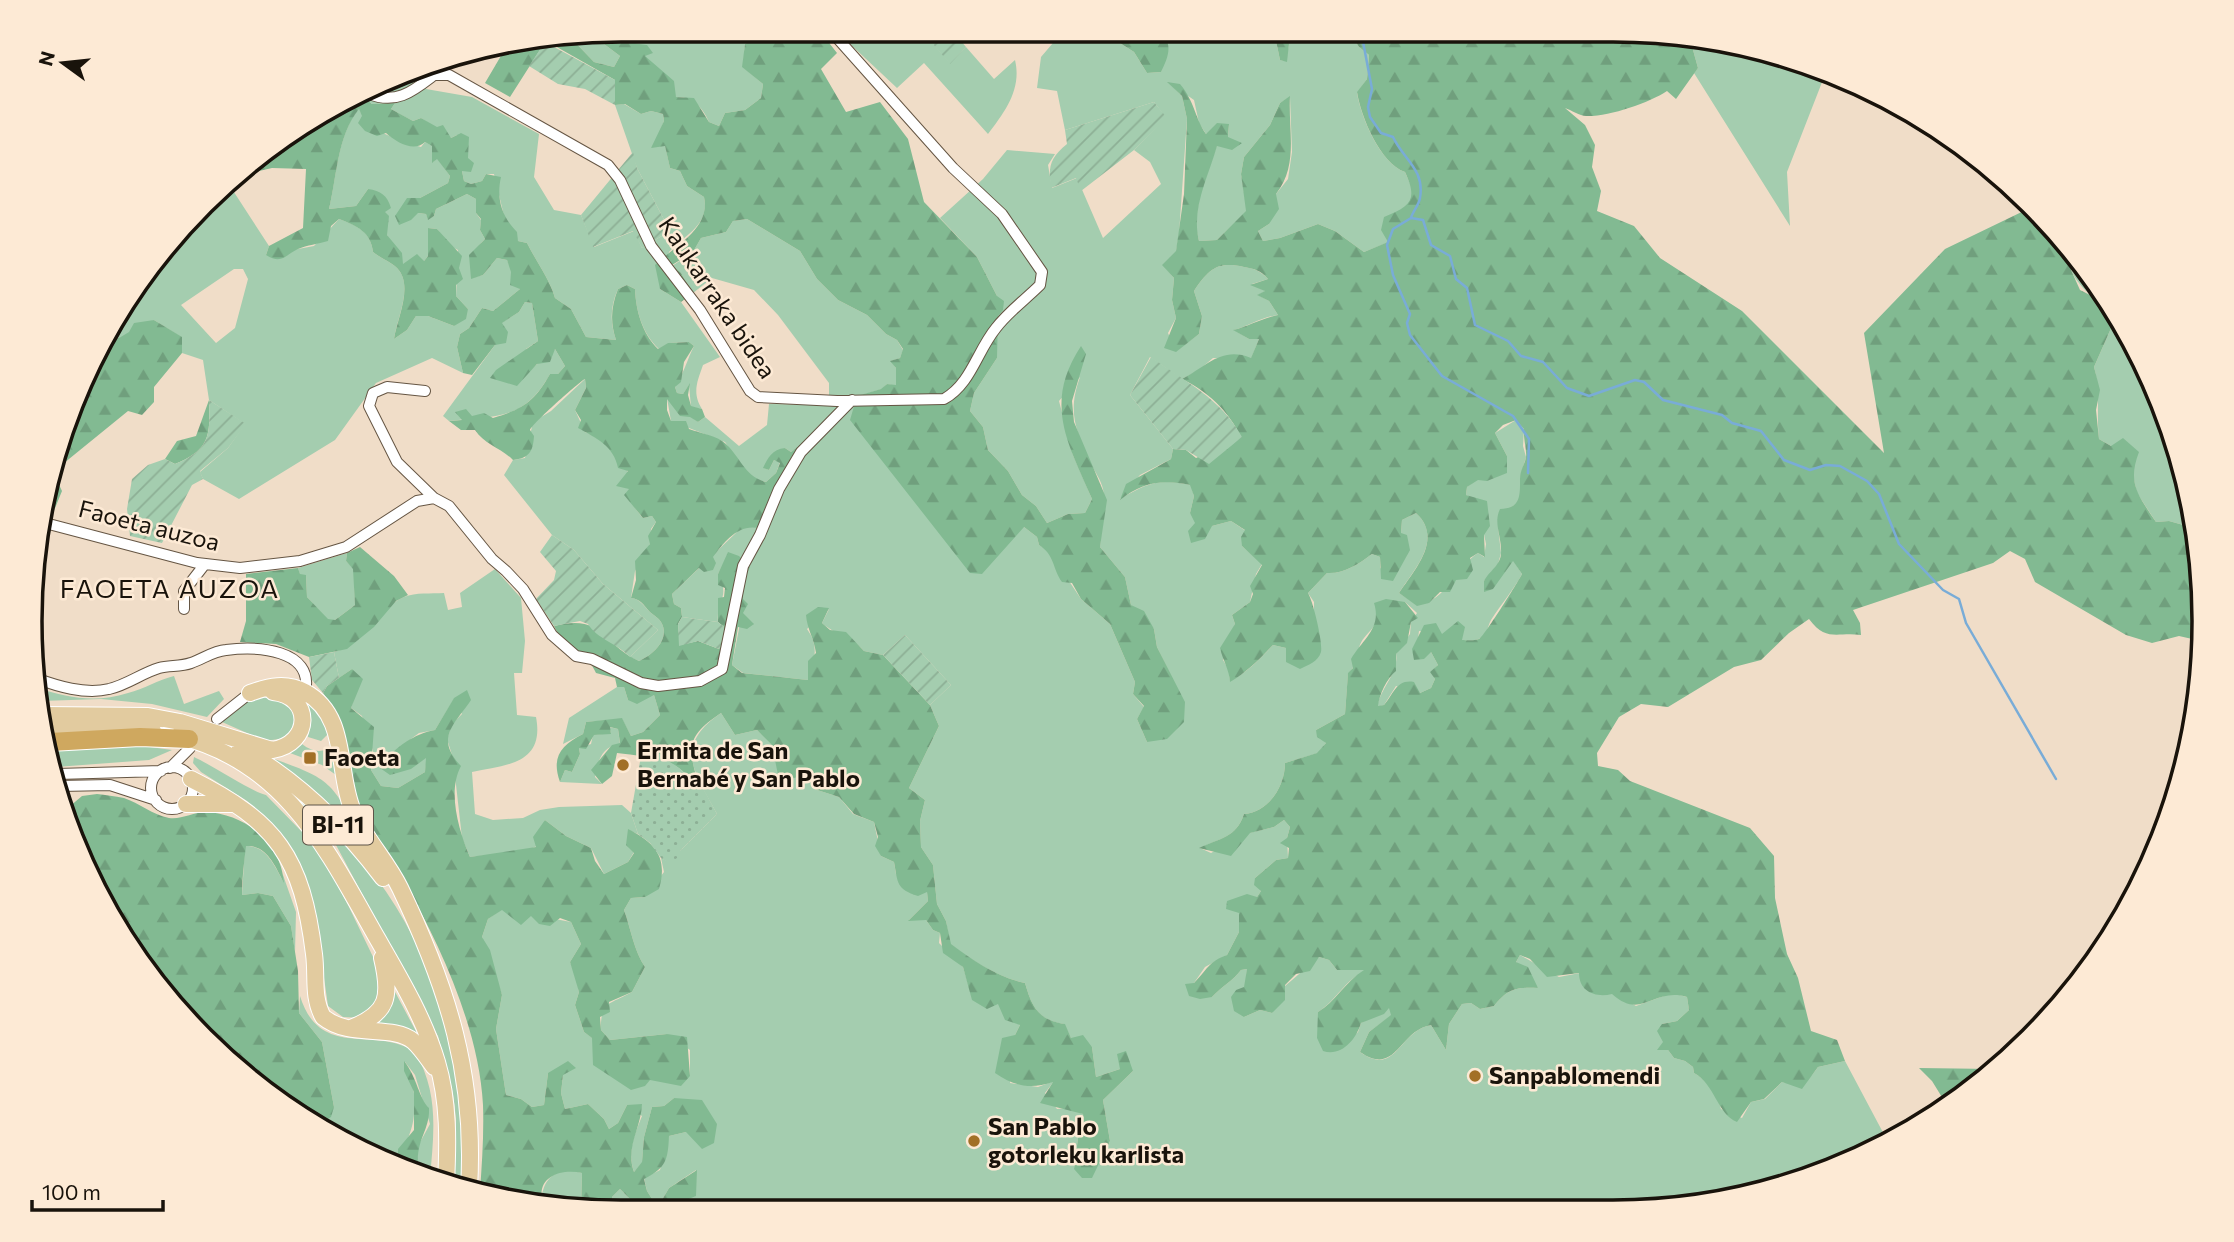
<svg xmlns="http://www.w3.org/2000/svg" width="2234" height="1242" viewBox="0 0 2234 1242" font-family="Commissioner,sans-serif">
<defs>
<pattern id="forest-firs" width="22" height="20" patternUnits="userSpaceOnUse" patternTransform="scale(1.75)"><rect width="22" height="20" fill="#82ba92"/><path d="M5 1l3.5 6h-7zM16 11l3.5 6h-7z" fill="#709f7d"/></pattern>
<pattern id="park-dots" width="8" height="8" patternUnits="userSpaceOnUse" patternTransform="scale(1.75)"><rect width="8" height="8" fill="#a4cdaf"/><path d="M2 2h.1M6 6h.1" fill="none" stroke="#8daf95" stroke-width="1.8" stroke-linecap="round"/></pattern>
<pattern id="garden-furrows" width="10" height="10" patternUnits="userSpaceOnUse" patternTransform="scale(1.75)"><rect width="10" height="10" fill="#a4cdaf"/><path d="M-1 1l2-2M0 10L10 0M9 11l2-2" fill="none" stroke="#8daf95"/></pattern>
</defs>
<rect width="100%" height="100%" fill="#f0ddc8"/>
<path fill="#a4cdaf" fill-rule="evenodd" d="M 621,30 L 767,30 L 745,44 L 743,67 L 763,84 L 761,98 L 745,110 L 725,113 L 719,126 L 709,122 C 703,108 693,96 676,97 C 653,62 645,55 610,32 Z
M 841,30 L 921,30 L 950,63 L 966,47 L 994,79 L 1015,60 C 1022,89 1005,112 988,134 L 924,63 L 897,88 L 849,43 Z
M 1064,30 L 1113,30 L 1120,43 L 1134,52 L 1147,73 L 1161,72 L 1166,37 L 1160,30 L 1274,31 L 1280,60 L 1286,61 L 1289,44 L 1286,31 L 1310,31 L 1315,41 L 1323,31 L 1349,31 L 1359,47 L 1369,55 L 1367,79 L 1357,93 C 1361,117 1380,163 1405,172 L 1412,188 L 1412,198 L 1389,242 L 1364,252 L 1335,231 L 1318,224 L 1280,238 L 1263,241 L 1258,231 L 1269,224 L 1276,194 L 1288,179 L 1292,152 L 1290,97 L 1280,103 L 1270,125 L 1244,157 L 1241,174 L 1247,211 L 1217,240 L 1199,241 L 1195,224 L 1200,195 L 1217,145 L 1228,137 L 1229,125 L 1206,134 L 1199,123 L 1194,100 L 1168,82 L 1182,96 L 1187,119 L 1179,234 L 1176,252 L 1163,265 L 1174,278 L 1172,300 L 1176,318 L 1168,333 L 1176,351 L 1199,334 L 1202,316 L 1194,291 C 1209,269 1217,261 1244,267 C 1256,269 1260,271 1268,279 L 1252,284 L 1266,291 L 1258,295 L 1269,301 L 1278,315 C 1262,317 1249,326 1234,330 L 1249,339 L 1259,339 L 1251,359 L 1213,358 L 1199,370 L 1182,379 L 1150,357 L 1130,395 L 1173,449 L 1171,459 L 1140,475 L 1120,499 C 1147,483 1159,478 1191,485 L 1194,496 L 1190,513 L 1212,526 L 1231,521 L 1246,531 L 1242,546 L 1262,564 L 1256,574 L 1250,602 L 1232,615 L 1235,624 L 1223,660 L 1229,670 L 1230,681 C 1246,674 1262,657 1273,645 L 1286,648 L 1319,634 L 1314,614 L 1314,602 L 1308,593 L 1327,573 C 1344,574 1359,564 1372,554 L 1380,557 L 1380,569 L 1401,533 L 1402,520 L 1416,513 C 1444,539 1414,569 1399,593 L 1417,605 C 1448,600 1455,568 1478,553 L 1484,557 L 1486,544 L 1477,500 L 1466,495 L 1467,487 L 1507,456 L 1495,433 L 1516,420 L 1524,429 L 1523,446 L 1526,457 L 1520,478 L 1523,493 L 1518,503 L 1508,509 L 1498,527 L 1501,553 L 1498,564 L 1484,581 L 1484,591 L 1513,560 L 1522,574 C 1513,591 1501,604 1491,620 C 1488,625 1488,631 1484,635 C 1472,649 1435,633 1419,631 L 1418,639 L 1431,652 L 1438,665 L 1431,672 L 1435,679 L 1431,688 L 1420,693 L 1396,686 L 1384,705 L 1377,707 C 1380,689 1399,672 1396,654 L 1410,634 L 1411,622 L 1417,613 L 1405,602 L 1378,615 C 1375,628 1371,629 1364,638 C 1355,649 1359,664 1348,674 L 1345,714 L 1316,730 L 1326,743 L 1318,753 L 1285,763 C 1285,786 1269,812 1244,814 C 1236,838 1220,838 1200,848 L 1211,853 L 1249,833 L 1274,827 L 1284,820 L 1290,827 L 1287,838 L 1288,858 L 1276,860 L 1255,878 L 1261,891 L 1257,897 L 1239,912 L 1239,932 L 1227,955 L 1205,967 L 1194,983 L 1212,997 C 1222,986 1233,981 1241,970 L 1247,969 L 1244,1017 L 1260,1010 L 1272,1013 L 1285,986 L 1319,957 L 1329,960 L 1337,970 L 1367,970 C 1345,979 1337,1000 1318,1012 L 1349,1040 L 1358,1032 L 1361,1023 L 1390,1007 L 1392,1015 L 1369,1032 L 1360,1052 C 1397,1078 1398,1031 1431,1025 L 1446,1050 L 1449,1024 L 1462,1004 L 1471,1003 L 1480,1009 L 1494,1006 C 1508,989 1515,987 1538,988 L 1516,962 L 1520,955 L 1559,977 L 1580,973 L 1636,1006 L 1672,993 L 1687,997 L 1689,1010 L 1677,1021 L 1662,1024 L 1668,1050 L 1674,1058 L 1685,1061 L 1693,1067 L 1694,1073 C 1706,1079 1718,1096 1721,1109 L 1742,1118 L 1751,1102 L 1765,1099 L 1782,1082 C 1799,1086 1809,1081 1818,1067 L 1845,1061 L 1887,1140 L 1803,1181 L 1690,1207 L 702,1211 L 686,1200 L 696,1170 L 669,1188 L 662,1200 L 654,1202 L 647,1191 L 644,1178 L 660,1170 L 669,1136 L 686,1132 L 674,1098 L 664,1106 L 652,1107 L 644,1137 L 642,1163 L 634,1172 C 627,1151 634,1136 642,1116 L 627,1105 L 618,1123 L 609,1129 L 604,1119 L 588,1104 L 565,1109 L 561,1093 L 563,1075 L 548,1073 L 544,1105 L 532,1107 L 521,1099 L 506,1095 L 496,1029 L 502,995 L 482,937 L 488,919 L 502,909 L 571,922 L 581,944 L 570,962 L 576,976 L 579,992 L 575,1005 L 584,1032 L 650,1079 L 690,1076 L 690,1050 L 667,1034 L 610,1040 L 601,1030 C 600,1001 611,1004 632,992 L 645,967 C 634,951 631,929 624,910 L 631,898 L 645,897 L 664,872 L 661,858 L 669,862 L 717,814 C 694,772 673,746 721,713 L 735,735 L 757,730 C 764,736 770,743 777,750 C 791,764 811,767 814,789 L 839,797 L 853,814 L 874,822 L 881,856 L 894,862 L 896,874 L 927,891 L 928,901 L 909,920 L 926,920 L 933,930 L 940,933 L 939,943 L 963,967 L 973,1000 L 998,1003 L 1020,1025 L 1015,1035 L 1010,1083 L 1038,1087 L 1054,1081 L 1045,1093 L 1057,1109 L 1069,1108 L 1083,1114 L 1085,1129 L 1078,1138 L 1074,1169 L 1100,1163 L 1110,1141 L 1103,1100 L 1133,1071 L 1120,1069 L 1096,1077 L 1092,1047 L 1071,1038 L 1064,1024 C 1038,1020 1032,1007 1025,983 C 999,978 971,960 950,944 L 946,921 L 937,904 L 933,865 L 921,847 L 920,821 L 925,800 L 909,788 L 939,726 L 930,705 L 951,685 L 905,635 L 883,655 L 864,651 C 853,637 835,635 822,623 L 829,609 L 807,629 C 820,647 814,661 808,680 L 743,673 L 732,665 L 742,613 L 743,583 L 729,553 L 718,574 C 731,598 716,599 718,622 L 682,617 L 681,608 L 674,604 L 672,594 L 739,530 L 749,526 L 758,528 L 800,446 L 791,452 L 785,448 L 764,468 L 769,470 L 774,460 L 780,462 L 776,473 L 766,482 L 755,479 L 744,469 L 725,442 L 671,421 L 667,398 L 698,422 L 705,417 L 739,446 L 767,425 L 769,404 L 829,405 L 829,383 L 778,315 L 754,290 L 712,278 L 693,293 L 681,273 L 672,266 L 693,252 L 701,238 L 726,232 L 733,221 L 747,219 L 800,251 L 817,279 L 838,300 L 867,315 L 886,334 L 897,340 L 903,350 L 900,358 L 891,361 L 896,368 L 896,386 L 887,384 L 882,389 L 858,396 L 851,420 L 881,456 L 1024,527 L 1037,537 L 1039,545 L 1049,551 L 1081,599 L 1110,624 L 1135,682 L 1133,694 L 1144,707 L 1137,719 L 1147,742 L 1184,702 L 1157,647 L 1154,629 L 1131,605 L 1125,577 L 1100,547 C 1101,527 1107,509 1103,489 C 1101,480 1095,472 1091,464 C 1076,430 1067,413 1080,377 L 1059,401 L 1073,455 L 1092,499 L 1085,513 L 1068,514 L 1047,523 L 1036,506 L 1022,495 L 1008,471 L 988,450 L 983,427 L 970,411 L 974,393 L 997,358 L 997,296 L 977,257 L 940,218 L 983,179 L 1007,150 L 1055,154 L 1048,165 L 1052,188 L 1077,178 L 1103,238 L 1161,184 L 1150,162 L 1134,150 L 1166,118 L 1154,102 L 1065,130 L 1057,91 L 1037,88 L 1041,57 Z
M 592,35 L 620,56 L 614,67 L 594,62 L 571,38 Z
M 1690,39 L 1803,61 L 1826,72 L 1787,172 L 1790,226 L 1694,73 L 1698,68 Z
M 431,61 L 426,89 L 472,97 L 539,134 L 534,177 L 554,210 L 581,215 L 594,247 L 634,231 L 642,248 L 670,231 L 637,168 L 615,105 L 624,104 L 641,114 L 651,111 L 663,114 L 664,121 L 658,137 L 665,145 L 670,168 L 680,171 L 687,186 L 704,197 C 710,225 686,234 669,252 L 660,289 L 681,302 L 720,357 L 703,365 C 697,382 692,393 702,409 L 691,407 L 689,385 L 683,394 L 677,393 L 675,387 C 684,373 687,360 694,346 L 689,342 L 669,343 L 659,349 C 642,333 636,311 635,289 L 627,285 L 618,289 C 610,307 610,322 616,340 L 586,337 L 571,309 L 555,298 C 550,280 536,261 527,243 L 518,241 L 505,220 L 494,174 L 486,174 L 482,181 L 471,184 L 464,181 L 462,171 C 470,155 469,149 457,135 L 451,138 L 421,118 L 413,121 C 405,117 398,113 391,109 L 395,103 L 372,104 L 363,97 Z
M 359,108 C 367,132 400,140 421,147 L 425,142 L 433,146 L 433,162 L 437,158 L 450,176 L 448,183 L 420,198 L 418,213 L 426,214 L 428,219 L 434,216 L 436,209 L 467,194 L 476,199 L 476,213 L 481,220 L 480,230 L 485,239 C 474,248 471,265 471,278 L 483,275 L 497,258 L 507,260 L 520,289 L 493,311 L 482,308 L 469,328 L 460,334 L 457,347 L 463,373 L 432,358 L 376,383 L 335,440 L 239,499 L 203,479 L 200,472 L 228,448 L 245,424 L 209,400 L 203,360 L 182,353 L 181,337 L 154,320 L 118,339 L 109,337 L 130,292 L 230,186 L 269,246 L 266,255 L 314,246 L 339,219 C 358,226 371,232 373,252 C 380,258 391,262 397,268 C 414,285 397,318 394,339 L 407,330 L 416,316 L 428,316 L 454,326 L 468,309 L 456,296 L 458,250 L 450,246 L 437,229 L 428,228 L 428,256 L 424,261 L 403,266 L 387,235 L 384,212 L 368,189 L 356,206 L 329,209 C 337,176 337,136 359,108 ZM 234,269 L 243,269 L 248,279 L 235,328 L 216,343 L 181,305 Z
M 2078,257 L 2082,261 L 2117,317 C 2099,298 2082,294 2071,270 Z
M 525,302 L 532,303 L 538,341 L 526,349 L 529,371 L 555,349 L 565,366 L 558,374 L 550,374 C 524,421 496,416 449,421 L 443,416 L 495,345 L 501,323 L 519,312 Z
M 2112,326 L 2124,329 C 2162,389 2183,458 2194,528 L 2169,521 L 2156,522 L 2137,493 L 2132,471 L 2111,446 L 2099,439 C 2096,412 2101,393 2094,367 Z
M 585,379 L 586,388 L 575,410 L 585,432 C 600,438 624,456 628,473 C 634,495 625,498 643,518 L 652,516 L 656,522 L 651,529 L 650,544 L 635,571 L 631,598 C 640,599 643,605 649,611 C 653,615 658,617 661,622 C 671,639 653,655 639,661 L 630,657 L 658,630 L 603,584 L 574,550 L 552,535 L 504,475 L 513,460 L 525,458 L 533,422 L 551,411 Z
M 347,553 L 346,561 L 354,569 L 355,605 L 335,620 L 328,620 L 307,597 L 306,575 L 300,575 L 298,568 Z
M 495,569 L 521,598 L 525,641 L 522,673 L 514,673 L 517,715 L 536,717 C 545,764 506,765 472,772 L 475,814 L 493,820 L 523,818 L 540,810 L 559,807 L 622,805 L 631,813 L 638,834 L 628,830 L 634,852 L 628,862 L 604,874 L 591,848 L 566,836 L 545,820 L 537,846 L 526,851 L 470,857 L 462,838 L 453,758 L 447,739 L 452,724 L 462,714 L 454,699 L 435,730 L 419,733 L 388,756 L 427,757 L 425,772 L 398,788 L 381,786 L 371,770 L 373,751 L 362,716 L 351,708 L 357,689 L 352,669 L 339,678 L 334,652 C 364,645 376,609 404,597 C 416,592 431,594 444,593 L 448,610 L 462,607 L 460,593 Z
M 174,676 L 184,704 L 219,691 L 224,699 L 207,717 L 152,704 L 101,699 L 41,701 L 38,688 C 68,698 96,703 128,693 C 144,689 158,680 174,676 Z
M 617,687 L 624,687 L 628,700 L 654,695 L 660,715 L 643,732 L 631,736 L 622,719 L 586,722 L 583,734 L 563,744 L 569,718 Z
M 259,697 L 277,698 L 295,711 L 296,721 L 286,738 L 265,741 L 222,722 L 241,703 Z
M 303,700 L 312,702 L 328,727 L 328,734 L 321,741 L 308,737 L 309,722 Z
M 609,727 L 618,729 L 620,744 C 601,747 598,761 595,777 L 602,784 L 560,782 L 565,770 L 572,772 L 580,754 L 579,748 L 591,744 L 593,735 L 611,733 Z
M 128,744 L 172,750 L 149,760 L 56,767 L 52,749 Z
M 302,744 C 312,752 323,754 333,745 L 336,775 L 322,765 L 290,753 Z
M 194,757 C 212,765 252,792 266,795 L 306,836 L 325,862 L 349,907 L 375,961 L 381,981 L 376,1007 L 363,1018 L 343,1017 L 328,1006 L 314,907 L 300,868 L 281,834 L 247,801 L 201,772 L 193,763 Z
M 271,758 C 335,780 333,784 363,843 L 307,786 Z
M 283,784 C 417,888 467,1020 462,1187 L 453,1185 L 456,1119 L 453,1093 L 438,1036 L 336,845 L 320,823 Z
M 245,846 C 266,845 274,865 283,881 L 283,875 L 296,912 L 295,953 L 291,926 L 273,896 L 258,893 L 242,895 Z
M 394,990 L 418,1035 L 398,1027 L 368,1027 L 384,1015 Z
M 300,996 C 320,1061 376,1025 415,1052 C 439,1093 434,1132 430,1178 L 427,1168 L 418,1162 L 418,1146 L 430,1124 L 415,1075 L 405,1062 C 404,1074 413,1081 414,1093 C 416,1127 410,1132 398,1162 L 394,1164 L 325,1133 L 317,1126 L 334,1107 L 322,1042 L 299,1013 Z
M 570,1170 L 582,1173 L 581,1211 L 541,1202 C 543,1183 549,1172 570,1170 Z
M 620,1189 L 642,1211 L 613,1211 L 612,1197 Z"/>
<path fill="url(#forest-firs)" d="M 767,30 L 819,30 L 837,53 L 821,69 L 846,112 L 880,102 L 908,139 L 924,202 L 977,257 L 997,296 L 1004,301 L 1003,310 L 998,316 L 997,358 L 974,393 L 970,411 L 983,427 L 988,450 L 1008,471 L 1022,495 L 1036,506 L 1047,523 L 1068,514 L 1085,513 L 1092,499 C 1068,443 1043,404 1081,346 L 1086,354 L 1072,401 L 1074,422 L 1107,500 L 1100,547 L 1125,577 L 1131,605 L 1144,611 L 1154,629 L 1157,647 L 1185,702 L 1184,722 L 1167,739 L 1147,742 L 1137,719 L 1144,706 L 1133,694 L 1135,682 L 1110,624 L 1081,599 L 1072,583 L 1062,582 C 1052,568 1055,555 1039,545 L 1037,537 L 1024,527 L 982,574 L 970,573 L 850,420 L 857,396 L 881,389 L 887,384 L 896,385 L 896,368 L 890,361 L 900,358 L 903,349 L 897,340 L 886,334 L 867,315 L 838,300 L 817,279 L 800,251 L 747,219 L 733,221 L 726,232 L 701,238 L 693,252 L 672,265 L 681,273 L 693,293 L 681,302 L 660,289 L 655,265 C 675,246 711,228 704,197 L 687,186 L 680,171 L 670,168 L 665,146 L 651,148 L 664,121 L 663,114 L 651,111 L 641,114 L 625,104 L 615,105 L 615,80 L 548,42 L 571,38 L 594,62 L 614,67 L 620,56 L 592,35 C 619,30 621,43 647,45 L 653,53 L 645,56 L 674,81 L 676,97 L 694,98 L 709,122 L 719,126 L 725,113 L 745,110 L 761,98 L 763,84 L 742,67 L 745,44 Z
M 1113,30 L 1160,30 C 1174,44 1168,58 1161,72 L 1147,73 L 1134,52 L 1120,43 Z
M 1274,31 L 1286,31 L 1289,44 L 1287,62 L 1280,60 Z
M 1349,31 L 1651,31 L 1690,39 L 1698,68 L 1676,99 L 1667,91 C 1649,103 1608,117 1586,116 C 1580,116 1571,110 1565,108 L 1585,125 L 1595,145 L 1592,167 L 1601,191 L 1597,211 L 1634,226 L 1660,258 L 1742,311 L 1884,453 L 1864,333 L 1945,249 L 2032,207 L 2078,257 L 2071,270 L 2080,290 L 2100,300 L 2124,329 L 2112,326 L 2094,367 L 2100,390 L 2096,410 L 2099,439 L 2111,446 L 2123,438 L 2139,452 C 2127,483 2138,495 2156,522 L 2169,521 L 2194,528 L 2203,583 L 2201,641 L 2179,636 L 2152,643 L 2126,635 L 2035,582 L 2025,559 L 2010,551 L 1993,563 L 1853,610 L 1860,623 L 1861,635 C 1836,632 1826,642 1809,619 L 1789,633 L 1761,660 L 1734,667 L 1668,707 L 1641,704 L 1619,717 L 1597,753 L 1598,766 L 1618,770 L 1630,781 L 1750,828 L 1774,856 L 1775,898 L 1787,954 L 1798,978 L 1811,1031 L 1837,1040 L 1845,1061 L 1818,1067 L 1802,1089 L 1782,1082 L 1764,1099 L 1751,1102 L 1737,1122 C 1717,1114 1715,1084 1694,1073 L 1693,1067 L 1685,1061 L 1674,1058 L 1668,1050 L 1657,1050 L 1663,1042 L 1657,1031 L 1662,1024 L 1677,1021 L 1689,1010 L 1687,997 C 1653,987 1642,1021 1612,994 C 1596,998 1579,992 1579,973 L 1547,977 L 1530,959 L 1520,955 L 1516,962 L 1528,967 L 1538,988 C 1515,987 1508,989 1494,1006 L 1480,1009 L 1471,1003 L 1462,1004 L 1449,1024 L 1446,1050 L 1431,1025 C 1398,1031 1397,1077 1360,1052 L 1369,1032 L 1391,1015 L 1389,1008 L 1384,1014 L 1361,1023 C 1356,1040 1341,1057 1323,1051 L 1317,1038 L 1318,1012 C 1335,1002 1345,982 1364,970 L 1337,970 L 1329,960 L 1319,957 L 1310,971 L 1296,974 L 1285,985 L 1285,1000 L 1272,1013 L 1260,1010 L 1244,1017 L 1234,1011 L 1231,997 L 1236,990 L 1244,987 L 1247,969 L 1241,970 C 1233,981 1222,986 1212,997 L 1200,999 L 1189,996 L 1185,984 L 1194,983 C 1206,971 1209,961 1227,955 L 1239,932 L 1239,913 L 1226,909 L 1227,901 L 1247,894 L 1257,897 L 1261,891 L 1254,885 L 1255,878 L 1276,860 L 1288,858 L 1289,848 L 1280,843 L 1287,838 L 1290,827 L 1284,820 L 1274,827 L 1250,833 L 1231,856 L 1199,848 C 1220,838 1236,838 1244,814 C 1269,812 1285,786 1285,763 L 1317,753 L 1326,743 L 1317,737 L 1316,730 L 1345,714 L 1348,673 L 1353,668 L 1351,659 C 1363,639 1382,628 1374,603 L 1386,599 L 1405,602 L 1418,618 L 1411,622 L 1407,643 L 1396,654 L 1396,671 C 1387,678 1379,695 1378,706 L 1384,705 C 1394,694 1396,679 1414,682 L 1420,693 L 1431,688 L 1435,679 L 1430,672 L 1438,665 L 1431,652 L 1424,659 L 1414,660 L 1412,649 L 1424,625 L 1436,623 L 1442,634 L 1458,621 L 1465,627 L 1462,640 C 1466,640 1474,641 1479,639 C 1483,638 1518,582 1522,574 L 1513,561 L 1493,589 L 1484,592 L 1484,581 C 1489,571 1501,565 1501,553 C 1502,537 1493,523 1500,509 C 1521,509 1520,495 1520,479 C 1520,470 1525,464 1526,457 C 1527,450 1523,438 1524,429 L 1516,420 L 1503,425 L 1495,433 L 1507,456 L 1507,473 L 1487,481 L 1478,480 L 1467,487 L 1466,495 L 1487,501 L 1490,526 L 1484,535 L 1485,557 L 1478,553 L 1470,558 L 1473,570 L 1467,579 L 1456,580 L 1450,592 L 1440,592 L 1429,603 L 1417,606 L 1399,593 C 1414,570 1444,539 1416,513 L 1402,520 L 1401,533 L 1407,535 L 1410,550 L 1393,581 L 1381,579 L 1380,557 L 1372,554 C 1359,564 1344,574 1327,573 L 1308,593 C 1313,601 1323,642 1321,652 C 1318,662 1308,665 1300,669 L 1286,662 L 1286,648 L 1273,645 C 1261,658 1246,673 1230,682 C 1229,669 1223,661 1220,648 L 1235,624 L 1232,615 L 1250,602 L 1253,594 L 1250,586 L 1262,565 L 1242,546 L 1241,537 L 1245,530 L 1231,521 L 1212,526 L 1205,539 L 1191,543 L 1188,531 L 1195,523 L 1190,513 L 1194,496 L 1190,485 C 1163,479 1142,482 1120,500 L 1126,484 L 1171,459 L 1173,449 L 1186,450 L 1196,458 L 1241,437 C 1228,410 1208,392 1182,379 C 1207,366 1222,346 1251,358 L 1259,339 L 1249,339 L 1233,330 C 1249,326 1262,318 1278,315 L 1269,301 L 1257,295 L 1265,291 L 1250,285 L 1268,279 C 1260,270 1255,269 1244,267 C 1217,261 1209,269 1194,291 L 1202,316 L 1199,334 L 1176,352 L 1164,348 L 1176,318 L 1172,300 L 1174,278 L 1162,265 L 1176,251 L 1184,194 L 1187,119 L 1182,96 L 1167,82 L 1180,84 C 1195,102 1194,116 1206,134 L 1217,123 L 1229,124 L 1228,137 L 1242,143 L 1232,150 L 1217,146 C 1208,178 1191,208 1199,241 L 1217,240 L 1246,211 L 1241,174 L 1244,157 L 1270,125 L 1280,103 L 1290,96 C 1288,131 1299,165 1276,194 L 1279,209 L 1269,224 L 1258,231 L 1263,241 L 1280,238 L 1318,224 L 1335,231 L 1364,252 L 1388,242 L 1381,230 L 1384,217 C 1411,206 1418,200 1405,172 C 1380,163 1361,117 1357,92 L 1367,79 L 1369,55 L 1359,47 Z
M 545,42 L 510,97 L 485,83 L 505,49 Z
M 363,97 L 372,104 L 395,103 L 391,109 L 413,121 L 421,118 L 437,127 L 443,125 L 451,138 L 461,133 L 469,137 L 468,158 L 474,163 L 471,172 L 462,171 L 464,181 L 471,184 L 482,181 L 486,174 L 501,177 C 496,199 502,217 517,232 L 518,241 L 527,243 C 536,261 550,280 555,298 L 571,309 L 586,337 L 616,340 C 610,322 611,307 618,289 L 627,285 L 635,289 C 636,311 642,333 658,349 L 668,343 L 689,342 L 694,346 L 684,362 L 681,382 L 675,387 L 677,393 L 683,394 L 690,383 L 688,395 L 691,406 L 702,409 L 705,417 L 698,422 L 690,417 L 680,416 L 667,399 L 667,410 L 671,421 L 686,421 L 689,429 C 700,433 718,436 726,444 C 741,458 744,476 766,482 L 776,473 L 780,463 L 774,460 L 769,470 L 763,468 C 768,458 772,449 785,448 L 791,452 L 802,444 L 758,528 C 738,524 724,542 713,557 L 716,563 L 713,570 L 704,572 L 699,568 L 672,594 L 674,604 L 681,608 L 682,617 L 678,624 L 680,645 L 698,641 L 719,649 L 724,627 L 718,622 L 718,598 L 724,597 L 725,588 L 718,585 L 718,574 L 728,552 L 739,556 L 750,567 L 743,583 L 743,599 L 748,604 L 743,613 L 754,624 L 747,629 L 738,627 L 732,665 L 742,673 L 808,680 L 808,661 L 816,653 C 814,638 807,629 806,615 L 818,607 L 829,608 L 822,623 L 830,630 L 846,632 L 864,651 L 883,655 L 930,705 L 939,726 L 909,788 L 925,800 L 920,821 L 921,847 L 933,865 L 937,904 L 946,921 L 951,944 C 972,960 999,978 1025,983 C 1032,1007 1038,1020 1065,1024 L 1071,1038 L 1083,1035 L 1092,1047 L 1096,1077 L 1120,1069 L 1117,1054 L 1126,1051 L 1133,1071 L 1103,1100 L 1110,1141 L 1092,1178 L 1082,1178 L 1074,1169 L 1078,1138 L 1085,1129 L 1083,1114 L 1040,1103 L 1053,1082 C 1030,1090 1014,1086 995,1073 L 1002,1038 L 1015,1035 L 1020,1025 L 1005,1020 L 998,1004 L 987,1009 L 972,1000 L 963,967 L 943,953 L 940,933 L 933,930 L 926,920 L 908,921 L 928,901 L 927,892 L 918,896 C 896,889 898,883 894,862 L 881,856 L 875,846 L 878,837 L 874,822 L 854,814 L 839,797 L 814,789 L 813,779 L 804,769 L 795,778 L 778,775 L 775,760 L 778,751 L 757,730 L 735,735 L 721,713 C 693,732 686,742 696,775 L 686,775 C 672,757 639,756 617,753 L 612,776 L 602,784 L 591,770 L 612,745 L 620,743 L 618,729 L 610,727 L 611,734 L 594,735 L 586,749 L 579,748 L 580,754 L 572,772 L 565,770 L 560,782 C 551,757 561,745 583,734 L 586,722 L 622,718 L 631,736 L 643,732 L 660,715 L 654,695 L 637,704 L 628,700 L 624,687 L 617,687 L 615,678 L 596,673 C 588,653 563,647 554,626 C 603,613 602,644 639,661 C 653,655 671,639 661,622 C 658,617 653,615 649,611 C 643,604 640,599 631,598 L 636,580 L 635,561 L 650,544 L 648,536 L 656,522 L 652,516 L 643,518 L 624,495 L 629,489 L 616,486 L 628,471 L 618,468 C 614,446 596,438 578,428 L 581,420 L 575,410 L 586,388 L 585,379 C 580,381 532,424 530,430 L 534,436 C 533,452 529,458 513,460 C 501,448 484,444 475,430 L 461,430 L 449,421 L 462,420 L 455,412 L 466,409 L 472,416 L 484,413 L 493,418 C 523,409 534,402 550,374 L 558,374 L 565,366 L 555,349 L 550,362 L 537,364 L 517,386 L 490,378 L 496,370 L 538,341 L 532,303 L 525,302 L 519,312 L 502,323 L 508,332 L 506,343 L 495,345 L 472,375 L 463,373 L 457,347 L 460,334 L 469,328 L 482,308 L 493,311 L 520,289 L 510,285 L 511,272 L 507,260 L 497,258 L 483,275 L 471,279 L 469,255 L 485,239 L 480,230 L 481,219 L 476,213 L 476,199 L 467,194 L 436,209 L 434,216 L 428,220 L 426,214 L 418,213 L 411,220 L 399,225 L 395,216 L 407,198 L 420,198 L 448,183 L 450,176 L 437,159 L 432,163 L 432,146 L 425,142 C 414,153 396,142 386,133 L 377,136 L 365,131 L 358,123 L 362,116 L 359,109 C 337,136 337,177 329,209 L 356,206 L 368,189 C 381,191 387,195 391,208 L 385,212 L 389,216 L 387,235 L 402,253 L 403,264 L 417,254 L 424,261 L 428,256 L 428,228 L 437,229 L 462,256 L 459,268 L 463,279 L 456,285 L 456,296 L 468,309 L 466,319 L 454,326 L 428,316 L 416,316 L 407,330 L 394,339 C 397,319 414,285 397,268 C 391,262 380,258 373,252 C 371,232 357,226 339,219 L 331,226 L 328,241 C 318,244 307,245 298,249 C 285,255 282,265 266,255 L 269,246 L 303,228 L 306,169 L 272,168 L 238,176 L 261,152 L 275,144 L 295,142 L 298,132 Z
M 154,320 L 182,337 L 182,353 L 154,387 L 154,402 L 142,415 L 128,411 L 53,472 L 62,491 L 51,518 L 45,517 L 50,468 L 109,337 L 119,338 L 129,332 L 134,323 Z
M 209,400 C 210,435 211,449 175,464 L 165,459 L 177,441 L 196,436 Z
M 360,547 L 394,576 L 408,595 L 396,601 L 374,627 L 347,649 L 309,657 L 276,644 L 240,642 L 246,621 L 246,574 L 298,568 L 300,574 L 306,575 L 307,597 L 328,619 L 335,620 L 355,605 L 353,569 L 346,561 L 347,553 Z
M 352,669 L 363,679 L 351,708 L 374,727 L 371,770 L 381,786 L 398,788 L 425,772 L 426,758 L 411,769 L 390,775 L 380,768 C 392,749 413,734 435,730 L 454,698 L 467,690 L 471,700 C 455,724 434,738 461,766 C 447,792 459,831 470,857 L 536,847 L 533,837 L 545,820 L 566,836 L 591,848 L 595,861 L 604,874 L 628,862 L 634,853 L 626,845 L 628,829 C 656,843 668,858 659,889 L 645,897 L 631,898 L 624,910 C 631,929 634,951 645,967 L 632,992 L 609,1002 L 610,1012 L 600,1017 L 601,1030 L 610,1040 L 667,1034 L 687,1037 L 690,1076 L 681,1086 L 650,1080 L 645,1086 L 631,1090 L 593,1065 L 592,1038 L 584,1032 L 575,1005 L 579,992 L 570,962 L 581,944 L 571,922 L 560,918 L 550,926 L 539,924 L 531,916 L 521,925 L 502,910 L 488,919 L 482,937 L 490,950 L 502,995 L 496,1029 L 506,1095 L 521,1099 L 532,1107 L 544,1105 L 548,1073 L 568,1061 L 576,1068 L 563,1075 L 561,1093 L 565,1109 L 588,1104 L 604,1119 L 609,1129 L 618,1123 L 627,1105 L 642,1104 C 641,1129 625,1147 634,1172 L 642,1162 L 644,1137 L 652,1107 L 664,1106 L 674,1098 L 702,1100 L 717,1124 L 714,1143 L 702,1149 L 686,1132 L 669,1136 C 668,1160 666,1168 644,1179 L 647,1191 L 654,1202 L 662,1200 L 669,1188 L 697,1170 L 696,1196 L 686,1200 L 702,1211 L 642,1211 L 620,1189 L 612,1197 L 613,1211 L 581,1211 L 582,1173 C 561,1168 535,1177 543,1203 L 480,1191 C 482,1162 484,1134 483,1105 C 479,1029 441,947 404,881 C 391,856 371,834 359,808 C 342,770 351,729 323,693 L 327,686 Z
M 97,794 C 105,795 115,796 124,798 C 139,803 153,815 169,818 C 181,820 193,812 206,812 C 245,814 281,842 284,883 C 275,866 267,845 246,846 C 244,863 242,878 242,895 L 258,893 L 273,896 L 291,926 L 298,971 L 299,1013 L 322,1042 L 334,1107 L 331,1117 L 317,1126 L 176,1011 L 75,847 L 65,806 L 69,807 L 82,796 Z
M 404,1061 C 417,1077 419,1099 429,1108 C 430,1129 417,1139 418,1162 L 427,1168 L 430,1180 L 394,1164 L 398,1161 L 398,1149 L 414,1130 L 414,1092 L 404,1071 Z
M 1919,1068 L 1994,1069 L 1948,1107 L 1932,1081 Z"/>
<path fill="url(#park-dots)" d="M 658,752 C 669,764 679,765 686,775 L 696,775 L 717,814 L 681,850 L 677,858 L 669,863 L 661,858 L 650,843 L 638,834 L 631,813 L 641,756 L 654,758 Z"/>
<path fill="url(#garden-furrows)" d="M 921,30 L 973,30 L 961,41 L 966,47 L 950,64 Z
M 545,42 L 615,80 L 615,105 L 585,89 L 558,84 L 529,66 Z
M 1154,102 L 1167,118 L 1134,150 L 1081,191 L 1076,178 L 1051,188 C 1048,166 1050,158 1067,144 L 1065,130 Z
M 633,152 L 637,168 L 670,231 L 642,248 L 633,231 L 593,247 L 581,215 Z
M 1151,357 C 1185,382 1221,398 1242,437 L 1209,464 L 1186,450 L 1173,449 L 1130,395 Z
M 209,400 L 246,424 L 228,448 L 200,471 L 203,479 L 192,485 L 162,543 L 130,536 L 127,509 L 132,479 L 148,465 L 165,459 L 175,464 C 211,449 210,435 209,400 Z
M 552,535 L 574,550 L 603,584 L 658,630 L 630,657 C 618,644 597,639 588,624 L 580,621 L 554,626 L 536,599 L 554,580 L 556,571 L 540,552 Z
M 682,617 L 718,622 L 724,627 L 724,642 L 719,649 L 698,641 L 679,646 L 678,624 Z
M 905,635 L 951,685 L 930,705 L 883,655 Z
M 334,652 L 339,678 L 327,686 L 323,693 L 312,680 L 309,657 Z"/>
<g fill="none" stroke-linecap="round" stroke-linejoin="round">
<path stroke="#79acd7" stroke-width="2.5" d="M 1361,31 L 1372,89 L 1368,107 L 1370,117 L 1381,133 L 1393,137 C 1403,159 1425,169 1420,198 C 1419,205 1413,211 1411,218 L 1423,220 L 1431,245 L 1450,256 L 1456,279 L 1467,288 L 1475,325 L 1508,341 L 1521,356 L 1543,362 L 1567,388 L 1589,396 L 1635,380 L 1644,382 L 1663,400 L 1722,415 L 1732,423 L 1761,431 L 1784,460 L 1810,470 L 1826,465 L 1840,466 L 1867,481 L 1879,494 L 1899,544 L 1943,590 L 1959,599 L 1966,623 L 2056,779
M 1411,218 L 1393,229 L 1387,245 L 1393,275 L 1410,314 L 1407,323 L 1410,335 L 1442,376 L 1513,416 L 1529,439 L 1528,473"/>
<defs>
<path id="street" d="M 369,94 C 397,105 413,91 434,75 L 449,75 L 608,165 L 620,180 L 651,246 L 700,310 L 750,391 L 758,397 L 837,401 L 944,399 C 971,384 977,351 996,328 C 1008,312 1026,299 1040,285 L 1042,272 L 1002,214 L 953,168 L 830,30
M 425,391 L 387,387 L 373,393 L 369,406 L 397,462 L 434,498
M 45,523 L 197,563 L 240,568 L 300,561 L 346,547 L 417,501 L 434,498 L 449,506 L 492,559 L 506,571 L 523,589 L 552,635 L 576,656 L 592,659 L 641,683 L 658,686 L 700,681 L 722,669 L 743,566 L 760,535 L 779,489 L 801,452 L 852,400
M 184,609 L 184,591 L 205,564
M 35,678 C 57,686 85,695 109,689 C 127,685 142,673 159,668 C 169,665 180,667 191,663 C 203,659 213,651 226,650 C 256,646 315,649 305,692
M 217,719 L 250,693
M151 788a21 21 0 1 1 42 0a21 21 0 1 1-42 0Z
M 170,768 L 190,748
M 58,774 L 161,771
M 60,786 L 110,785 L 156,800"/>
<path id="primary" d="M 250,693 C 269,686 286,682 305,692 C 349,716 336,772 353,811 C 365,839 387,861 400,888 C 448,988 476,1077 469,1188
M 44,715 L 148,716 L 180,722 L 272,750 C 312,744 313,696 273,692
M 47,728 L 153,731
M 178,736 C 286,762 327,850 377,938 C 400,978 424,1018 437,1062 C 449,1102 448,1143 446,1184
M 240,748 C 297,780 344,826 383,878
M 191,779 C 277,822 302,857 314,954 C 317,976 312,997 323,1017 C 350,1039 392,1024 413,1041 C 421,1048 428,1059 434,1067
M 186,804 L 233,804
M 351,1028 C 389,1013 391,996 382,958"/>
<path id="highway" d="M 50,742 L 140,737 L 189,739"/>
</defs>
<use href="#street" stroke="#655543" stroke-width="12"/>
<use href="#primary" stroke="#fff" stroke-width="18"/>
<use href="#highway" stroke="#fff" stroke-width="20"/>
<use href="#street" stroke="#fff" stroke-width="10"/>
<use href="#primary" stroke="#e2cb9f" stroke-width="16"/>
<use href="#highway" stroke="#cfa85f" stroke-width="18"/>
</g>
<g fill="#a27026" stroke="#fdead5" stroke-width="2.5">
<rect x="303" y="751" width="14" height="14" rx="3.5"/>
<circle cx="623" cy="765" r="7"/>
<circle cx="1475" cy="1076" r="7"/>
<circle cx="974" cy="1141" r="7"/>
</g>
<g text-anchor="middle" stroke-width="5" stroke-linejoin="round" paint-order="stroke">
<rect fill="#fdead5" stroke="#5d5448" stroke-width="2" x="303" y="805.5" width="70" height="39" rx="5"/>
<g font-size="23" font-weight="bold" fill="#19130b">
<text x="338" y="833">BI-11</text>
</g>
<g font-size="24" fill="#19130b" stroke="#fdead5">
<text transform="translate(717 298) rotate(56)" y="8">Kaukarraka bidea</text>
<text transform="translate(149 526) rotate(14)" y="8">Faoeta auzoa</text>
</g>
<g font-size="24" font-weight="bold" fill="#19130b" stroke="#fdead5" text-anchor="start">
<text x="637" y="759">Ermita de San<tspan x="637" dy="28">Bernabé y San Pablo</tspan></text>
<text x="324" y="766">Faoeta</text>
<text x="1489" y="1084">Sanpablomendi</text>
<text x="988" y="1135">San Pablo<tspan x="988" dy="28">gotorleku karlista</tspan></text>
</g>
<g font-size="26" letter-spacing="2" fill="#19130b" stroke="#fdead5">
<text x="170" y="598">FAOETA AUZOA</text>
</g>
</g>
<path d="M0 0H2234V1242H0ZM621 42H1613A579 579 0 0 1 2192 621V621A579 579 0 0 1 1613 1200H621A579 579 0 0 1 42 621V621A579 579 0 0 1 621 42Z" fill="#fdead5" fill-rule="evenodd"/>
<path fill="none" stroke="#19130b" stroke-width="3.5" d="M621 42H1613A579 579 0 0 1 2192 621V621A579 579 0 0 1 1613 1200H621A579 579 0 0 1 42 621V621A579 579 0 0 1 621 42Z"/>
<g transform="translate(63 63) rotate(285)" stroke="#fdead5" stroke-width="5" paint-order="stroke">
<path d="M0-5L12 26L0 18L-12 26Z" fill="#19130b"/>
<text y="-10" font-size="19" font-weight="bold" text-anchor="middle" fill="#19130b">N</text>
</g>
<path d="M32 1200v10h131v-10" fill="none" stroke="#19130b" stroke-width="3.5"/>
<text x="42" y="1200" font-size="21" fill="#19130b" stroke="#fdead5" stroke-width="5" paint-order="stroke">100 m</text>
</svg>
